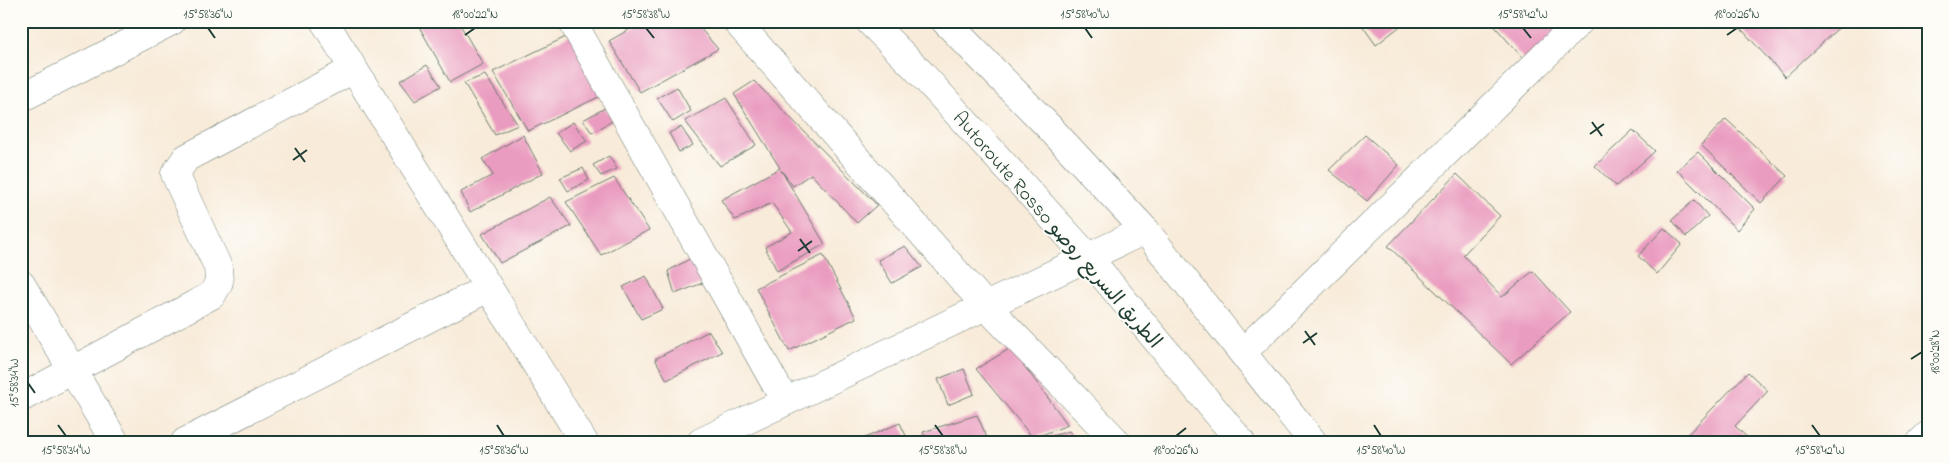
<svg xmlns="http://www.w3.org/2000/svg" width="1949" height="463" viewBox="0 0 1949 463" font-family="'Indie Flower','Playpen Sans Arabic',sans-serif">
<rect width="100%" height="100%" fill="#fdfcf7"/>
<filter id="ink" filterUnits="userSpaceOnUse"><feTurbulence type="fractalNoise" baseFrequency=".02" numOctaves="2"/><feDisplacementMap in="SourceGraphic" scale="10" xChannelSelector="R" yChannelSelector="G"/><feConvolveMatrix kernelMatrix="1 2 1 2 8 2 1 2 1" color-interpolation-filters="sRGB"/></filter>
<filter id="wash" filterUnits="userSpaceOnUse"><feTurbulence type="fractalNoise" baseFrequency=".0096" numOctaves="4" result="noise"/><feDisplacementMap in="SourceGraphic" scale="20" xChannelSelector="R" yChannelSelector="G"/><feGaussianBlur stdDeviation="1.12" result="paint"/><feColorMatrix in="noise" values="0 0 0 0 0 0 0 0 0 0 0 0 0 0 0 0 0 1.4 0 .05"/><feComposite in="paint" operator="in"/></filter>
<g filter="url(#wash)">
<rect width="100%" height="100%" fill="#f8ebd9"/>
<g id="blocks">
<path fill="#ea9cc0" d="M 416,21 L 458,21 L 483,64 L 450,82 Z
M 644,21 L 694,21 L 718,49 L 640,92 L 609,41 Z
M 1359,21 L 1407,21 L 1376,45 Z
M 1490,21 L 1570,21 L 1528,64 Z
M 1734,21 L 1846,21 L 1785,77 Z
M 574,33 L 609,92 L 528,131 L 493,72 Z
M 427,65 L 441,86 L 415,101 L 400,81 Z
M 485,75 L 518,125 L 495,135 L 464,83 Z
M 754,81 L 877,205 L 857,223 L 811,174 L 793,186 L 781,170 L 825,244 L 777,271 L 765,247 L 792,232 L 772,203 L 735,220 L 721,200 L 780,168 L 734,94 Z
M 677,87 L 691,111 L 673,122 L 657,98 Z
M 726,98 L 756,145 L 720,166 L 685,121 Z
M 605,108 L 614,120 L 592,133 L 583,120 Z
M 1726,119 L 1787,176 L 1761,203 L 1701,145 Z
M 573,122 L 587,141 L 570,151 L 556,133 Z
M 681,127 L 693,145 L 679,152 L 669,133 Z
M 1633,130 L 1655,151 L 1616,186 L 1595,166 Z
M 523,135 L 543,173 L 470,212 L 461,192 L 493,175 L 482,159 Z
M 1365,135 L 1399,165 L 1367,201 L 1329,170 Z
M 1698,152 L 1755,209 L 1737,230 L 1677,170 Z
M 609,156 L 617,169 L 601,176 L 593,165 Z
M 583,168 L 589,180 L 568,191 L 560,178 Z
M 1457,174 L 1500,216 L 1463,255 L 1502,297 L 1533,271 L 1570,312 L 1511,364 L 1388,246 Z
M 614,178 L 649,230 L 601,255 L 566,202 Z
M 550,197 L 571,226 L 500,263 L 482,234 Z
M 1694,200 L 1708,216 L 1686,237 L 1672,220 Z
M 1664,228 L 1682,244 L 1657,274 L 1638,256 Z
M 905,246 L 922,267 L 892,283 L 878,260 Z
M 823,255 L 856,318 L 789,351 L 756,288 Z
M 695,256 L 705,282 L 675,294 L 668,271 Z
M 646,276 L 663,309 L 641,319 L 623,287 Z
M 709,331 L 722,352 L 667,380 L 655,359 Z
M 1011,348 L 1068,425 L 1033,438 L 976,369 Z
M 964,369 L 974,394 L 948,405 L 938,379 Z
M 1748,372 L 1768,391 L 1735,426 L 1752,442 L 1690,442 L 1685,437 Z
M 977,415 L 989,442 L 928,442 L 923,432 Z
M 900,423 L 909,442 L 855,442 Z
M 1069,431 L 1078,442 L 1039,440 Z"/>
</g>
</g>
<g filter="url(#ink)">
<use href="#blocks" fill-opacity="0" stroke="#6b7a6e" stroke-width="1"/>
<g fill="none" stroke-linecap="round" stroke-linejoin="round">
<defs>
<path id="minor" d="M 324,21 L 584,442
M 572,21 L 785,401
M 736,21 L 985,305 L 1117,442
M 21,98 L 172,21
M 21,284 L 115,442
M 1243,352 L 1580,21
M 21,398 L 212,295 L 219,282 L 218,267 L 175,174 L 186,158 L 354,69
M 185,442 L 488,288
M 701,442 L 1145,230
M 1921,442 L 1928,435"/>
<path id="trunk" d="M 869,21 L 917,69 L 1087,256 L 1241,442
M 945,21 L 1049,127 L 1145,230 L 1313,442"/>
</defs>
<use href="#minor" stroke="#6b7a6e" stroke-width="29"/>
<use href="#trunk" stroke="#6b7a6e" stroke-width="29"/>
<use href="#minor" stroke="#fff" stroke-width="28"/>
<use href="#trunk" stroke="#fff" stroke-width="28"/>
</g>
</g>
<path fill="none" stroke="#1f3d34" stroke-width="2" d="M 208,28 L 215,38M 646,28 L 654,38M 1085,28 L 1092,38M 1523,28 L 1531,38M 465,35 L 475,28M 1727,35 L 1737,28M 1592,122 L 1602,136M 1590,134 L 1604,124M 295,148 L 305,162M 293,160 L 307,150M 800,239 L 810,253M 798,251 L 812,241M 1305,331 L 1315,345M 1303,343 L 1317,333M 1911,359 L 1922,352M 28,383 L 35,393M 58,425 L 66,436M 497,425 L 504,436M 935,425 L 943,436M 1374,425 L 1381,436M 1812,425 L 1820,436M 1176,436 L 1186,428"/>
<g text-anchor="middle" stroke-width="4" stroke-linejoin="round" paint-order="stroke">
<g font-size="20" fill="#1f3d34" stroke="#fdfcf7">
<text transform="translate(1058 229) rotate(49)" y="7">Autoroute Rosso الطريق السريع روصو</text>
</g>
</g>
<rect width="1949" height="463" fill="none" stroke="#fdfcf7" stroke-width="55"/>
<rect x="28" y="28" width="1894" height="408" fill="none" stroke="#1f3d34" stroke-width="2"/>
<g font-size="12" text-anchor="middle" fill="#1f3d34">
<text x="208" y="18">15°58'36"W</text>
<text x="475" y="18">18°00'22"N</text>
<text x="646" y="18">15°58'38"W</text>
<text x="1085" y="18">15°58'40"W</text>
<text x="1523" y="18">15°58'42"W</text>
<text x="1737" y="18">18°00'26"N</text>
<text transform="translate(1935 352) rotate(-90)" y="4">18°00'28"N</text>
<text transform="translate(14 383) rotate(-90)" y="4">15°58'34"W</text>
<text x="66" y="454">15°58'34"W</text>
<text x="504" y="454">15°58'36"W</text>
<text x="943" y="454">15°58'38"W</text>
<text x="1176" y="454">18°00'26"N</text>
<text x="1381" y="454">15°58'40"W</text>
<text x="1820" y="454">15°58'42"W</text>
</g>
</svg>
